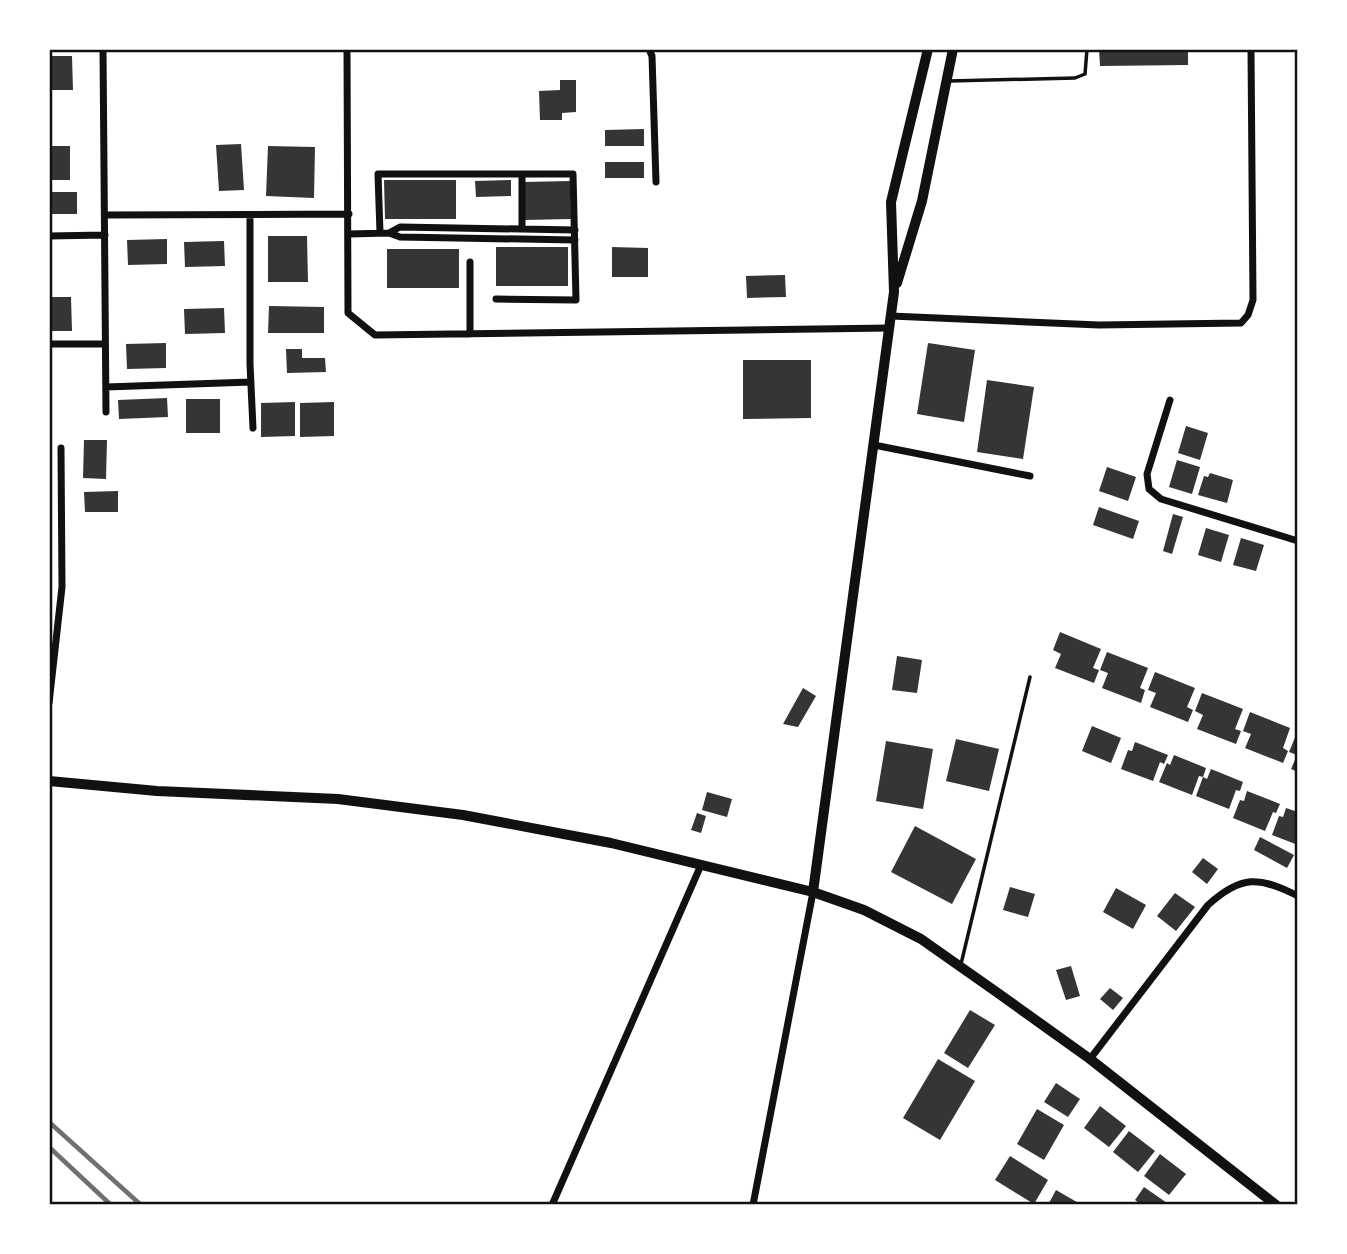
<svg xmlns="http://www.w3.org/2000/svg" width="1347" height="1254" viewBox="0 0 1347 1254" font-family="'Roboto Serif',serif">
<rect width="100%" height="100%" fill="#fff"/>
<path fill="#353535" d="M 1099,49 L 1188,49 L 1188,65 L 1100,66 Z
M 49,56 L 72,56 L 73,90 L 49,90 Z
M 560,80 L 576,80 L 576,112 L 562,113 L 562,120 L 540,120 L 539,91 L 560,90 Z
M 644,129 L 644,146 L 605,146 L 605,130 Z
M 241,144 L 244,190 L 219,191 L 216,145 Z
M 49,146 L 70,146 L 70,180 L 49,180 Z
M 268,146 L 315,147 L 314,198 L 266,196 Z
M 605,162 L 644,162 L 644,178 L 605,178 Z
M 384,180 L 456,180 L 456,219 L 385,219 Z
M 511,180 L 511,196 L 476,197 L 475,181 Z
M 570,181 L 571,219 L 524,220 L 523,182 Z
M 49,192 L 77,192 L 77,214 L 49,214 Z
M 268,236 L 307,236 L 308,282 L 268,282 Z
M 167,239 L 167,264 L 128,265 L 127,240 Z
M 224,241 L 225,266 L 185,267 L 184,242 Z
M 496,247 L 568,247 L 568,286 L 496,286 Z
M 612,247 L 648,248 L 648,277 L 612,277 Z
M 387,249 L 459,249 L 459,288 L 387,288 Z
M 785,275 L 786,297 L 747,298 L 746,276 Z
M 49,297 L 71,297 L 72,331 L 49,331 Z
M 269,306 L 324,307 L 324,333 L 268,333 Z
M 224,308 L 225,333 L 185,334 L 184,309 Z
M 166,343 L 166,368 L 127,369 L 126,344 Z
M 928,343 L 975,350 L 964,422 L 917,414 Z
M 286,349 L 302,349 L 302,358 L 325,358 L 326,372 L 287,373 Z
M 743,360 L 811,360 L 811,418 L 743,419 Z
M 987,380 L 1034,387 L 1023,459 L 977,452 Z
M 167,398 L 168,417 L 119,419 L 118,400 Z
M 186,399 L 220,399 L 220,433 L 186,433 Z
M 295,402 L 295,436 L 261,437 L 261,403 Z
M 334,402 L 334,436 L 300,437 L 300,403 Z
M 1186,426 L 1208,433 L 1200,460 L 1178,453 Z
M 84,440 L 107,440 L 106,479 L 83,478 Z
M 1177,460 L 1200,467 L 1192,494 L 1169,487 Z
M 1107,467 L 1136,477 L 1128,501 L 1099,491 Z
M 1210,473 L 1233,480 L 1227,503 L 1198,495 L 1204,476 L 1208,477 Z
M 118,491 L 118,512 L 85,512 L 84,492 Z
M 1099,507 L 1139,521 L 1133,539 L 1093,525 Z
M 1173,514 L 1183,517 L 1172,554 L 1163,551 Z
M 1206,528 L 1229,535 L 1221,562 L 1198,555 Z
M 1241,538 L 1264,545 L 1256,571 L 1233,565 Z
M 1060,632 L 1101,649 L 1093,668 L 1099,670 L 1094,683 L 1055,668 L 1061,654 L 1053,650 Z
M 1107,652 L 1148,668 L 1140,688 L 1145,690 L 1141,703 L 1102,688 L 1108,673 L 1100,670 Z
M 897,656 L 922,660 L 917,693 L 892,690 Z
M 1155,672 L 1195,688 L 1187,707 L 1193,710 L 1188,722 L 1150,707 L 1156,693 L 1148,690 Z
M 803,688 L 816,696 L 798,727 L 783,724 Z
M 1202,693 L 1243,709 L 1235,729 L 1241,731 L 1236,744 L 1197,729 L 1203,715 L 1195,711 Z
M 1250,712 L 1290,728 L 1283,748 L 1288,751 L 1283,763 L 1245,748 L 1251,734 L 1243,731 Z
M 1092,726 L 1121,738 L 1111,763 L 1082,751 Z
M 1298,730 L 1298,772 L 1291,769 L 1297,755 L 1289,752 Z
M 956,739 L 999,749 L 989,791 L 946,781 Z
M 886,741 L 933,749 L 923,809 L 876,801 Z
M 1135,742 L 1168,755 L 1164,764 L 1160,762 L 1153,781 L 1121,769 L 1128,750 L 1132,751 Z
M 1174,755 L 1206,768 L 1203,777 L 1199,776 L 1192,795 L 1159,782 L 1167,763 L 1170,765 Z
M 1211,769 L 1243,782 L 1240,791 L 1236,790 L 1229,809 L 1196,796 L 1203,777 L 1207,779 Z
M 1247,791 L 1280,804 L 1276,813 L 1273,812 L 1265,831 L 1233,818 L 1240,800 L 1244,801 Z
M 707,792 L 732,799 L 727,817 L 702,810 Z
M 1286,808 L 1298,812 L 1298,845 L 1272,835 L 1279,816 L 1283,817 Z
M 697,813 L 706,816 L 701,833 L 691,830 Z
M 915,826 L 976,859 L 952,904 L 891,872 Z
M 1260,837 L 1294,855 L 1287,868 L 1254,850 Z
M 1203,858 L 1218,869 L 1207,884 L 1192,872 Z
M 1010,887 L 1035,894 L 1028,917 L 1003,910 Z
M 1116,888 L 1146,905 L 1133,929 L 1103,912 Z
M 1175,893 L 1195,907 L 1176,931 L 1157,916 Z
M 1071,966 L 1080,996 L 1066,1000 L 1056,970 Z
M 1110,988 L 1123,998 L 1113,1010 L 1100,999 Z
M 970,1010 L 995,1025 L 968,1068 L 944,1053 Z
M 938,1059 L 975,1081 L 940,1140 L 903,1118 Z
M 1056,1083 L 1080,1099 L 1068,1117 L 1044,1102 Z
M 1100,1106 L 1126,1126 L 1109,1147 L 1084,1128 Z
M 1037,1109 L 1064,1125 L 1044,1160 L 1017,1144 Z
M 1129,1131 L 1155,1151 L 1138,1172 L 1113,1152 Z
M 1160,1154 L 1186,1174 L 1169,1195 L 1144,1176 Z
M 1010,1156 L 1048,1180 L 1034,1204 L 995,1180 Z
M 1144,1187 L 1167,1203 L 1165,1205 L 1142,1205 L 1135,1200 Z
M 1056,1190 L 1082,1205 L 1048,1205 Z"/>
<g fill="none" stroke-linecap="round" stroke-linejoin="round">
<path stroke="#111" stroke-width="3.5" d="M 949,81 L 1075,78 L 1085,74 L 1087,49
M 961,964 L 1030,677"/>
<path stroke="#111" stroke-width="7" d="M 103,49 L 106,412
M 347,49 L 348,313 L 375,335 L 890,328
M 649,49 L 652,56 L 656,182
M 522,174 L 522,229
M 105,215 L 349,214
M 250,215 L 250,364 L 253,428
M 380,233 L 378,174 L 573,174 L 576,300 L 496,299
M 389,233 L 400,227 L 575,230
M 349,234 L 389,233 L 400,237 L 575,240
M 49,236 L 105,235
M 891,316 L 1099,325 L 1241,323 L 1248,315 L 1253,300 L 1251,49
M 470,334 L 470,262
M 49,344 L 105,344
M 106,387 L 251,382
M 1170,400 L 1147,474 L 1149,489 L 1161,499 L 1298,541
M 874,445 L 1030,476
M 49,703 L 62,587 L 61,448
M 1090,1059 L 1208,905 C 1241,875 1259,876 1298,896
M 552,1205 L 701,865
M 753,1205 L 813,892"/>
<path stroke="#111" stroke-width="10" d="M 897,283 L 922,201 L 953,49
M 49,781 L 157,791 L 338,799 L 463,815 L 611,843 L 813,892 L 864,910 L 921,939 L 995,991 L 1090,1059 L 1276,1205
M 813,892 L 894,292 L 891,202 L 928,49"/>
<path stroke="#707070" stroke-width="4.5" d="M 49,1122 L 141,1205
M 49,1147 L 111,1205"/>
</g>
<rect width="1347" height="1254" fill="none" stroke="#ffffff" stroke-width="102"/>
<rect x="51" y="51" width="1245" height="1152" fill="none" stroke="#111" stroke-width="2.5"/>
</svg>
